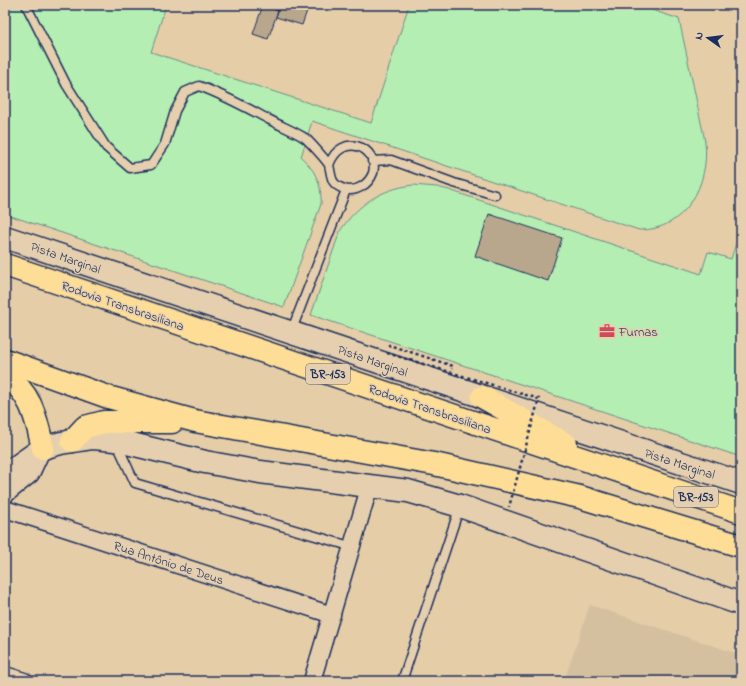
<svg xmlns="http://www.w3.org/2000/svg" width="746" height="686" viewBox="0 0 746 686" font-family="'Indie Flower',sans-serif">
<rect width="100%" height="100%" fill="#e5cda8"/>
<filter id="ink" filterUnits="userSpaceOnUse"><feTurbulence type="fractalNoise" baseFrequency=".025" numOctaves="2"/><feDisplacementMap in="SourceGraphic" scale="8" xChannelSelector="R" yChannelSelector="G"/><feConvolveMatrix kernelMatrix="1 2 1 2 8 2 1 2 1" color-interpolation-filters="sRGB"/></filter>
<g filter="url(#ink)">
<path fill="#d4bf9f" d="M 590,605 L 741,655 L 741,681 L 564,681 Z"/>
<path fill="#b4eeb2" stroke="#688e88" d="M 5,5 L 166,5 L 151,52 L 371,123 L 409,5 L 637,5 L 679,19 C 685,47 691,75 697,103 C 699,116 703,129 705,142 C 710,184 685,231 639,230 L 312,121 L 301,157 C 316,171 322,185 321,204 L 284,307 L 5,214 Z
M 413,185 L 437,187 L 449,190 L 701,274 L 708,252 L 731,259 L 741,228 L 741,457 L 311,315 L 340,231 C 358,204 381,189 413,185 Z"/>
<path fill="#b9a78d" stroke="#1b2f5e" d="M 263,5 L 278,11 L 268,39 L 253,34 Z
M 263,5 L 280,5 L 278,11 Z
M 280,5 L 309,5 L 302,25 L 276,17 Z
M 489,214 L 562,238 L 548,281 L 475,256 Z"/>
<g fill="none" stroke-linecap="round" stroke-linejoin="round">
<defs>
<path id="service" d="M 26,5 L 66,84 L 106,147 L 130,168 L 151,165 L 165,144 L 175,111 L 185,92 L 199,86 C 224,95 247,108 270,120 C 281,126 294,131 305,138 C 309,141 327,161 329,165 C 332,177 330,184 344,189 C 356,193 369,184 373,173 C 380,147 341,131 329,165
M 372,161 L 391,160 L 454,183 L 495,195
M 291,332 L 346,190
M 117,444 L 135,483 L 353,547
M 402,681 L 460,506"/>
<path id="minor" d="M 5,495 L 31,474 L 43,448
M 5,509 L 332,615
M 5,675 L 24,681
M 312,681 L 370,485"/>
<path id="secondary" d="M 5,237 L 741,483
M 5,470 L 13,469 L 43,448 L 61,443 L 93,438 L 115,440 L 205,462 L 260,472 L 408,491 L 460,506 L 741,604"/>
<path id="motorway" d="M 5,265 L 741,512
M 5,360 L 108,397 L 195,421 L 434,464 L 580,497 L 741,546
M 5,375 C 32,394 36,418 43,448
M 482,397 L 566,444
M 72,441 L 85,427 L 104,422 L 172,422"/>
</defs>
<use href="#service" stroke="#1b2f5e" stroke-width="11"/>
<use href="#minor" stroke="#1b2f5e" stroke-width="19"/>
<use href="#secondary" stroke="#1b2f5e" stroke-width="25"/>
<use href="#motorway" stroke="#1b2f5e" stroke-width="25"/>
<path stroke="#1b2f5e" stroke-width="2.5" stroke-dasharray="3 3" stroke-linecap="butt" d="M 389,347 L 389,345 L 453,366 L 452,369"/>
<use href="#service" stroke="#e5cfae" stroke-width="8"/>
<use href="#minor" stroke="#e5cfae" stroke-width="16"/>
<use href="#secondary" stroke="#e5cfae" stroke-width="22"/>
<use href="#motorway" stroke="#fedd96" stroke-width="22"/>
<path stroke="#1b2f5e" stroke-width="2.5" stroke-dasharray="3 3" stroke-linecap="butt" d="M 387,353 L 539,399 L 509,507"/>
</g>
</g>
<defs>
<symbol id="office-bare" viewBox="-9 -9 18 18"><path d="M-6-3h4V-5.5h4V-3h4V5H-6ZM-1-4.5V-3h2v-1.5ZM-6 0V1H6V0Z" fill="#d1495b" stroke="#e5cfae" stroke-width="2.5" paint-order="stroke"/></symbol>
</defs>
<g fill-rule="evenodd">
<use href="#office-bare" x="596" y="320" width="22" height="22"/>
</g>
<g text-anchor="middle" stroke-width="3" stroke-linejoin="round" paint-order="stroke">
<g fill="#e5cfae" stroke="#585f76" stroke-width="1">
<rect x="306" y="364" width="44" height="20" rx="3"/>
<rect x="674" y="487" width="44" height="20" rx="3"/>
</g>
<g font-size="12" font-weight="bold" fill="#1b2f5e">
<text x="328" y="378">BR-153</text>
<text x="696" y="501">BR-153</text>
</g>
<g font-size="13" fill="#1b2f5e" stroke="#e5cfae">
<text transform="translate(66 257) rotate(19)" y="5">Pista Marginal</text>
<text transform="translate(123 305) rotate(19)" y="5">Rodovia Transbrasiliana</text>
<text transform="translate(373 360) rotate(19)" y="5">Pista Marginal</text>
<text transform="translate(430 408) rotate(19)" y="5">Rodovia Transbrasiliana</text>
<text transform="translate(680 463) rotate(18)" y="5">Pista Marginal</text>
<text transform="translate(169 562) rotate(18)" y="5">Rua Antônio de Deus</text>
</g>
<g font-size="13" fill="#1b2f5e" stroke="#e5cfae" text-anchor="start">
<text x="619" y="336">Furnas</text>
</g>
</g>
<rect width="746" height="686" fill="none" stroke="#e5cfae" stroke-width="20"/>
<rect x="10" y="10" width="726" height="666" fill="none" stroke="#1b2f5e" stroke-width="1.5" filter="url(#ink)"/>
<g transform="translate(708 38) rotate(284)" stroke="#e5cfae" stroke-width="3" paint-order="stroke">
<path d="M0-3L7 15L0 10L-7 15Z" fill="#1b2f5e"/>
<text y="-6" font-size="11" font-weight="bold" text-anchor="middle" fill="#1b2f5e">N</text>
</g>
</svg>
